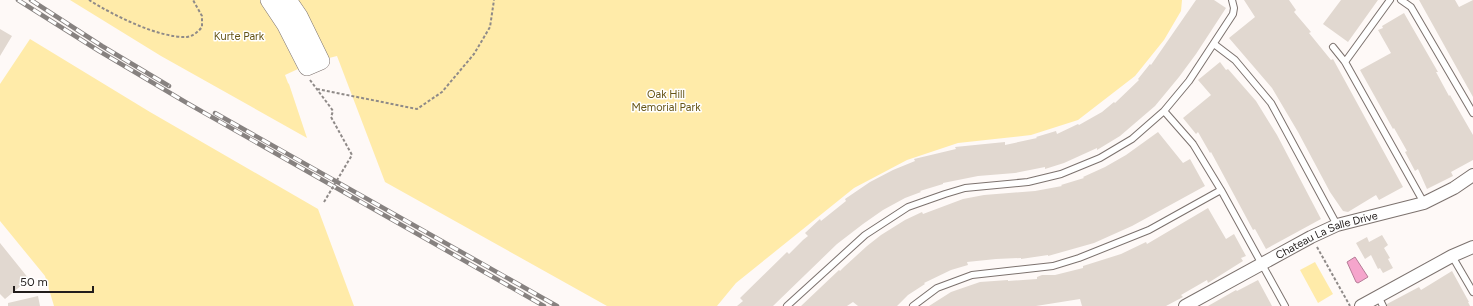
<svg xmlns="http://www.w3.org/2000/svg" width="1473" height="306" viewBox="0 0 1473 306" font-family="Figtree,sans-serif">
<rect width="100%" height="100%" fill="#fef9f7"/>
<path fill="#ffeba9" d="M 70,0 L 260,0 L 274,21 L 298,69 L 285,75 L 288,83 L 289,84 L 307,138 L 161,56 Z
M 293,0 L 1182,0 L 1181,11 L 1164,40 L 1135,76 L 1078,120 L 1031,135 L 958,143 L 907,160 L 854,188 L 736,283 L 717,306 L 607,306 L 385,182 L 337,56 L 325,59 Z
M 30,39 L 150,112 L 318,209 L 354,306 L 54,306 L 45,276 L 0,221 L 0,84 Z
M 1315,262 L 1333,294 L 1318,303 L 1300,270 Z"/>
<path fill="#f5a5cc" stroke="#b67c97" d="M 1355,257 L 1368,277 L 1358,283 L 1356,282 L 1347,262 Z"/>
<path fill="#e1d8d0" d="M 1196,0 L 1214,0 L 1226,8 L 1196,54 L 1179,77 L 1155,106 L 1120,136 L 1097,150 L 1097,148 L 1064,163 L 1045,169 L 1045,167 L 1015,173 L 978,176 L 943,183 L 943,184 L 920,191 L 921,192 L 905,198 L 883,210 L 863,224 L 837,244 L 773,306 L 737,306 L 743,301 L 740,298 L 787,252 L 789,254 L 803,240 L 808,236 L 805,233 L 820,219 L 821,221 L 846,201 L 845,199 L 870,182 L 893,170 L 915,161 L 914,159 L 956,149 L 955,147 L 1005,142 L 1005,145 L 1037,138 L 1036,137 L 1056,131 L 1057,134 L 1078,124 L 1079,125 L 1102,112 L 1114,102 L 1115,103 L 1139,80 L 1138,79 L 1150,64 L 1151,65 Z
M 1244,0 L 1289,0 L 1296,10 L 1294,12 L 1311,32 L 1309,33 L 1331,60 L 1333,59 L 1403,187 L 1379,200 L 1376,195 L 1348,212 L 1343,211 L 1330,192 L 1298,132 L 1272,88 L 1229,38 L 1255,17 Z
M 1341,0 L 1378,0 L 1348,42 L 1323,24 Z
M 1419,0 L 1455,0 L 1459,7 L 1473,0 L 1473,97 Z
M 1404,13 L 1438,72 L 1436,72 L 1449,96 L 1450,95 L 1473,135 L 1473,160 L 1451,172 L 1453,176 L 1427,189 L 1418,169 L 1415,171 L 1405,152 L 1407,151 L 1394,128 L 1393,129 L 1360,70 L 1391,53 L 1378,30 L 1383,28 L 1382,26 Z
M 0,29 L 12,36 L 0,56 Z
M 1220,62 L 1226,70 L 1228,69 L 1256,101 L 1277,135 L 1321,219 L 1266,249 L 1255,229 L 1253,230 L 1211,152 L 1210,153 L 1198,132 L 1196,134 L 1183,118 L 1211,95 L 1198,80 Z
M 1158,132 L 1183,163 L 1190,159 L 1205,186 L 1132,226 L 1094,243 L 1048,256 L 1048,255 L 1021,259 L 1021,258 L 996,259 L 967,262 L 968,265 L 951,270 L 924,283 L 925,284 L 908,295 L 897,306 L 858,306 L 853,302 L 847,306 L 801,306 L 839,270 L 840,271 L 844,267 L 867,246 L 881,235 L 905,220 L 922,212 L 923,214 L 963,199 L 984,195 L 1035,191 L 1062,186 L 1061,185 L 1084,178 L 1083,177 L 1105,167 L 1126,155 Z
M 1208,208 L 1226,239 L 1234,234 L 1246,256 L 1241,258 L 1243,261 L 1208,283 L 1207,280 L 1181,295 L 1183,297 L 1166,306 L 1082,306 L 1080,299 L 1036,306 L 929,306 L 951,292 L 980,282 L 1008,280 L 1008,281 L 1037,279 L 1037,277 L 1042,275 L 1055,275 L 1083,268 L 1083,266 L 1121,254 L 1146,242 L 1147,244 Z
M 1382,235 L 1388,245 L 1384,248 L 1390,258 L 1388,259 L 1393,268 L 1383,273 L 1380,268 L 1378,269 L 1371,255 L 1365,259 L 1356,243 L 1367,237 L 1369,242 Z
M 0,243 L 29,279 L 5,299 L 0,294 Z
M 1452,271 L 1469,302 L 1468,302 L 1470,306 L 1387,306 L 1387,304 L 1419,287 L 1421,290 Z
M 1258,280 L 1272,306 L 1208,306 L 1236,290 L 1237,291 Z
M 38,296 L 40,306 L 8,306 L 8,303 Z"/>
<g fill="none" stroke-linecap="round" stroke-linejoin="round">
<defs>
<path id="lane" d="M 1401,0 L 1411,7 L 1473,113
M 1214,44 L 1235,60 L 1271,103 L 1337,225
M 1333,47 L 1345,62 L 1424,203
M 1345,62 L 1390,0
M 1164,111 L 1193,144 L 1221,190 L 1285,306
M 1452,256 L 1473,292
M 1378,296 L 1383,306
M 787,306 L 865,235 L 908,207 L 945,194 L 965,188 L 1028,182 L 1061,174 L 1100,158 L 1132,139 L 1164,111 L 1189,81 L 1233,14 L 1234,8 L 1232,0
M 913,306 L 937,288 L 972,275 L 1053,266 L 1079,258 L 1149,230 L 1221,190"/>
<g id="street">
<path id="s1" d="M 1185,306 L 1311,237 L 1337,225 L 1424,203 L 1454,188 L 1473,175"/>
<path d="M 1361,306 L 1452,256 L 1473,247"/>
</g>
<path id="secondary" d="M 269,0 L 285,24 L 307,67 L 321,61 L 299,16 L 288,0"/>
</defs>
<use href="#lane" stroke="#7c726e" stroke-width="8"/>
<use href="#street" stroke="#7c726e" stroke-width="14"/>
<use href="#secondary" stroke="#7c726e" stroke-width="18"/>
<path stroke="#8f8a88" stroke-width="2" stroke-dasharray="3 2" stroke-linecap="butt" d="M 89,0 C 113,15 158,38 187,37 C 193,36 198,32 202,27 L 202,16 L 193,0
M 310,80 L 331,108 L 333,111 L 331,117 L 352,155
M 317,89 L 417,109 L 442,92 L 474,54 L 490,27 L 494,0
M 1317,247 L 1350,306"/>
<use href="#lane" stroke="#fff" stroke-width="6"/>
<use href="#street" stroke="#fff" stroke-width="12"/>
<use href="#secondary" stroke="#fff" stroke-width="17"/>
<defs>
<path id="rail" d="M 18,0 L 99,51 L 187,103 L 544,306
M 31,0 L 102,46 L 169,86
M 215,113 L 557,306"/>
</defs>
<use href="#rail" stroke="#878280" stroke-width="4.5"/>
<use href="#rail" stroke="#fff" stroke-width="3" stroke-dasharray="9" stroke-linecap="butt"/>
<path stroke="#8f8a88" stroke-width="2" stroke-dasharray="3 2" stroke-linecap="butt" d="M 324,202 L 352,155"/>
</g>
<g text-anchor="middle" stroke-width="3" stroke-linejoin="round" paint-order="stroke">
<g font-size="11" fill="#665517" stroke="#fff">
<text x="239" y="40">Kurte Park</text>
<text x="666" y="98">Oak Hill<tspan x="666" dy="13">Memorial Park</tspan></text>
</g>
<g font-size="11" fill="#221d1c" stroke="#fff">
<text dy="4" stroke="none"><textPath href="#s1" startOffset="159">Chateau La Salle Drive</textPath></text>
</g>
</g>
<path d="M14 286v6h79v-6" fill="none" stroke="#221d1c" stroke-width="2"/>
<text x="20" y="286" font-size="12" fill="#221d1c" stroke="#ffffff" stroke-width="3" paint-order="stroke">50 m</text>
</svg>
